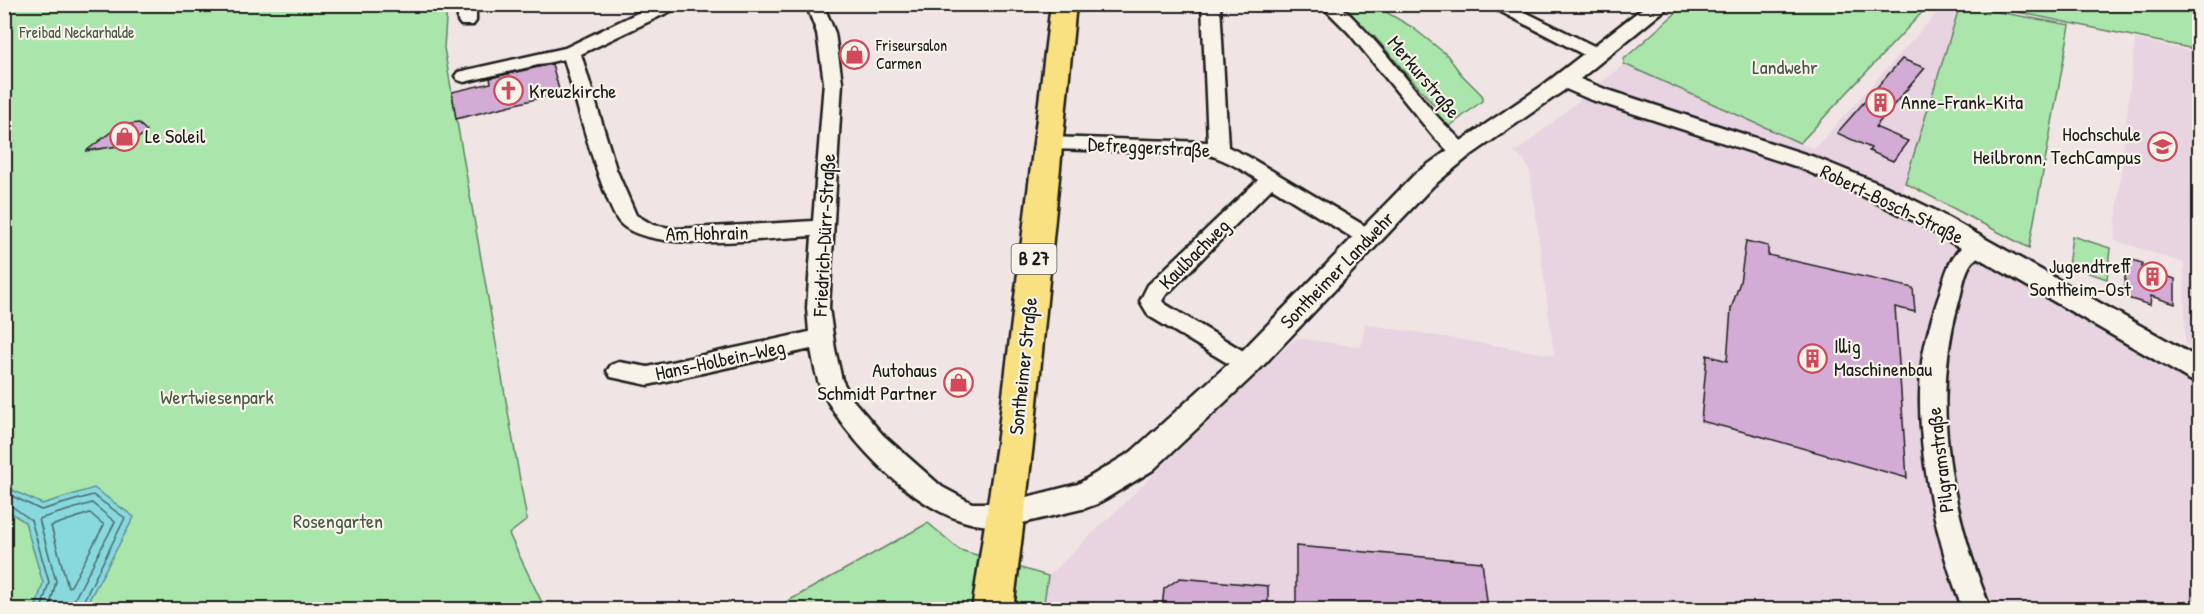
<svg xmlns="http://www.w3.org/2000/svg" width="2204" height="614" viewBox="0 0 2204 614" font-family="'Patrick Hand',sans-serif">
<rect width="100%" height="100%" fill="#f0e5e4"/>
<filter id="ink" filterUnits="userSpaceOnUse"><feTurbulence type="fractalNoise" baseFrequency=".0167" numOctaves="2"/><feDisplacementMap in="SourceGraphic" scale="12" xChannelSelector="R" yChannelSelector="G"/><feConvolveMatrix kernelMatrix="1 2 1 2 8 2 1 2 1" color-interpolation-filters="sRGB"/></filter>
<g filter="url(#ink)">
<path fill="#e7d4e0" d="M 1944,5 L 1960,5 L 1902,191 L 2027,258 L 2164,342 L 2199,361 L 2199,609 L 1043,610 L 1048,576 L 1296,338 L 1361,347 L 1365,324 L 1554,355 L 1530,172 L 1524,160 L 1515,153 L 1624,64 L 1814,149 Z
M 2135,39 L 2199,53 L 2199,351 L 2185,344 L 2184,263 L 2114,240 Z"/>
<path fill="#aae6ac" stroke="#638164" stroke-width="1.5" d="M 1686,4 L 1929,4 L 1929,5 L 1800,143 L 1624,64 L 1624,59 Z
M 4,5 L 447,5 L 444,48 L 527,520 L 509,534 L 545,609 L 5,609 Z
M 1334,5 L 1374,5 L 1412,27 L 1447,55 L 1461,74 L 1482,95 L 1482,101 L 1450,126 L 1446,126 L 1433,113 L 1439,111 L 1374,36 L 1367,37 Z
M 1960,5 L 2070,25 L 2029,248 L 1905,183 Z
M 1984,5 L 2199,5 L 2199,50 Z
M 2072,236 L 2110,248 L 2107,279 L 2068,266 Z
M 928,523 L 960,550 L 1048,576 L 1043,609 L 772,610 Z"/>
<path fill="#88d9de" stroke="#5d8d90" stroke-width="1.5" d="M 4,486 L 42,504 L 94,488 L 134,517 L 84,609 L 35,609 L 43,583 L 25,522 L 5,509 Z"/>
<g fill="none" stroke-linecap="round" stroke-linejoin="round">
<path stroke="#47686a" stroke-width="1.5" d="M 4,492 L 41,510 L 93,495 L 125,518 L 79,610
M 4,504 L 10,505 L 31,520 L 49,582 L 41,610
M 90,513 L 104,525 L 71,586 L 68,587 L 51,526 Z
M 49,610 L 56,581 L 39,519 L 92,503 L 115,522 L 73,602 L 72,610"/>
</g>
<path fill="#d2acd5" stroke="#1c1c1c" stroke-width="1.5" d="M 1902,59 L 1925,68 L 1875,127 L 1908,141 L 1893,161 L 1869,151 L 1871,148 L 1837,133 Z
M 552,64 L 560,93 L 456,119 L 452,92 L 491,83 L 490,78 Z
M 138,123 L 147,131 L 131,144 L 86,151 L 119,126 Z
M 1746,241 L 1768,246 L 1768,255 L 1913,288 L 1915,312 L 1895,307 L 1907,478 L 1756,435 L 1701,421 L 1707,355 L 1727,361 L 1731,309 L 1740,282 Z
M 2126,258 L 2142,263 L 2142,268 L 2175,279 L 2175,304 L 2151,296 L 2150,305 L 2124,297 Z
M 1296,546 L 1482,562 L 1488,609 L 1296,609 Z
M 1180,578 L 1268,586 L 1268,609 L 1162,609 L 1164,589 Z"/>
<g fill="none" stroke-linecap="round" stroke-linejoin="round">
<defs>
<path id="minor" d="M 458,4 L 476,4 L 476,21 L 473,25 L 461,25 L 458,21 Z
M 656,4 L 679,4 L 677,8 L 581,54 L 616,169 L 636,215 L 653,225 L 676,229 L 813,221 L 824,82 L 817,33 L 806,4 L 823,4 L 835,33 L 842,82 L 829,308 L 835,349 L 842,380 L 852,399 L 883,435 L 942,487 L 972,503 L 1006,503 L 1015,506 L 1019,514 L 1015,522 C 945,546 852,449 823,393 C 816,379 814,364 811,349 L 648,385 L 611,377 L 607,371 L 611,365 L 619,362 L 648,367 L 809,332 L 807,308 L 812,236 C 768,238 651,255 620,223 C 612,214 609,201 604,190 C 588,148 577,103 564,59 L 464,82 L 458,80 L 455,76 L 458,72 L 565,48 Z
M 1202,4 L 1220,4 L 1228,147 L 1247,156 L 1377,233 L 1380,238 L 1377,243 L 1369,245 L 1361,243 L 1272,188 L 1165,296 L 1162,301 L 1165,304 L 1255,358 L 1259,364 L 1255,370 L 1247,373 L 1239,370 L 1149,316 L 1140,301 L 1148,285 L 1258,180 C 1239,168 1222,157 1201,153 L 1048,149 L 1041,147 L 1038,143 L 1041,139 L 1048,137 L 1208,142 Z
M 1320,4 L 1339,4 C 1374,37 1404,76 1435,114 C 1446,127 1461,138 1470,152 L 1467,156 L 1460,158 L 1453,156 L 1433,136 L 1349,33 Z
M 1486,4 L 1509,4 L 1604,51 L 1607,55 L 1604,59 L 1592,59 Z
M 1978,239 L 1986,241 L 1989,246 C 1984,254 1974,258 1970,265 C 1963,276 1962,293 1958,305 C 1930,405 1952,515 1991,610 L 1963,610 C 1935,538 1913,439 1922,362 C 1925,340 1932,317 1939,296 C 1946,272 1951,246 1978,239 Z"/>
<path id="tertiary" d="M 1648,4 L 1672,4 L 1580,79 L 1605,89 L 1814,157 L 1885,186 L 1934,210 L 2200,359 L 2200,383 L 2190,380 L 1916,222 L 1867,198 L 1798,167 L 1589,99 L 1566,89 L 1468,157 L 1433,186 L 1257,372 L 1153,470 L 1097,504 L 1086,508 L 1006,527 L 995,523 L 990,514 L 995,505 L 1078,484 L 1131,452 L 1237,356 L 1415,174 L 1452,147 L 1542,86 Z"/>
<path id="primary" d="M 1051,4 L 1076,4 L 1033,444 L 1013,610 L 972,610 L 997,444 Z"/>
</defs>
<use href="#minor" stroke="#1c1c1c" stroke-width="5"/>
<use href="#tertiary" stroke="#1c1c1c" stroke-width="5"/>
<use href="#primary" stroke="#1c1c1c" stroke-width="5"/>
<use href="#minor" fill="#f7f3e8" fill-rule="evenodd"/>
<use href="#tertiary" fill="#f7f3e8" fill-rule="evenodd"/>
<use href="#primary" fill="#f9e181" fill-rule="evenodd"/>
</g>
</g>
<defs>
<symbol id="shop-ring" viewBox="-11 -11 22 22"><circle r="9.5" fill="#f7f3e8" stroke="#d1495b" stroke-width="1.5"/><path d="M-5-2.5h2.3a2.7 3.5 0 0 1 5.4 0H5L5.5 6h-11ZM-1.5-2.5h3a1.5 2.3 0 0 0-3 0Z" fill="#d1495b"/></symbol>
<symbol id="church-ring" viewBox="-11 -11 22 22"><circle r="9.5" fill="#f7f3e8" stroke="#d1495b" stroke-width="1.5"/><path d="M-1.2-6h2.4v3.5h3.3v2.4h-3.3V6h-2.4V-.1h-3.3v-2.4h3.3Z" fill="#d1495b"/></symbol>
<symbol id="building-ring" viewBox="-11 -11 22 22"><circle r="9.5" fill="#f7f3e8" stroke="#d1495b" stroke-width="1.5"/><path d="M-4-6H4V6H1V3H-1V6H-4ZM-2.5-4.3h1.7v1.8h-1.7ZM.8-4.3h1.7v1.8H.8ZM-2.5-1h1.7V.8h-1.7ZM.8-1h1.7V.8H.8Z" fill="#d1495b"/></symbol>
<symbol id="university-ring" viewBox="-11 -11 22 22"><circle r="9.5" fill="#f7f3e8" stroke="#d1495b" stroke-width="1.5"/><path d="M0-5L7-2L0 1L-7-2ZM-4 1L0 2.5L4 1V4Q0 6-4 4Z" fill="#d1495b"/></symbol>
</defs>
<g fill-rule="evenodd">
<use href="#shop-ring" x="838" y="38" width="33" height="33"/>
<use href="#church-ring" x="492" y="74" width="33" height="33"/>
<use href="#building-ring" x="1864" y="86" width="33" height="33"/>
<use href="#shop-ring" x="108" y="120" width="33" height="33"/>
<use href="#university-ring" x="2146" y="130" width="33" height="33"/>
<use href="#building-ring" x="2136" y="260" width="33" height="33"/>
<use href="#building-ring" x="1796" y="342" width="33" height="33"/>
<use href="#shop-ring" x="942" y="366" width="33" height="33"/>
</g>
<g text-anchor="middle" stroke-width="4.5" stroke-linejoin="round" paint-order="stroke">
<g font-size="16" fill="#475947" stroke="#f7f3e8">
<text x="77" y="38">Freibad Neckarhalde</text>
</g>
<g font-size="16" fill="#1c1c1c" stroke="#f7f3e8" text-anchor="start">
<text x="876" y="51">Friseursalon<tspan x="876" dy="18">Carmen</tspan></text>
</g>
<rect fill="#f7f3e8" stroke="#5e5c59" stroke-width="1.5" x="1011.5" y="244" width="45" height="30" rx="4.5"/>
<g font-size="18" font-weight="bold" fill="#1c1c1c">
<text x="1034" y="265">B 27</text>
</g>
<g font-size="20" fill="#475947" stroke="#f7f3e8">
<text x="1785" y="74">Landwehr</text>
<text x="217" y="404">Wertwiesenpark</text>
<text x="338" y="528">Rosengarten</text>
</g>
<g font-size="20" fill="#1c1c1c" stroke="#f7f3e8">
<text transform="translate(1424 77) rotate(50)" y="7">Merkurstraße</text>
<text transform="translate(1149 147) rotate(3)" y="7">Defreggerstraße</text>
<text transform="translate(1892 204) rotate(26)" y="7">Robert-Bosch-Straße</text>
<text transform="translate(707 233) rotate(-1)" y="7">Am Hohrain</text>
<text transform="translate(824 235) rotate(-87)" y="7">Friedrich-Dürr-Straße</text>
<text transform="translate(1194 254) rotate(-45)" y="7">Kaulbachweg</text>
<text transform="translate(1337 270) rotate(-46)" y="7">Sontheimer Landwehr</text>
<text transform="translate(720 360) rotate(-12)" y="7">Hans-Holbein-Weg</text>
<text transform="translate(1023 366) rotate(-84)" y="7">Sontheimer Straße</text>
<text transform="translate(1940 460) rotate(-97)" y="7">Pilgramstraße</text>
</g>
<g font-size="20" fill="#1c1c1c" stroke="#f7f3e8" text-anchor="start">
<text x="529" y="98">Kreuzkirche</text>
<text x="1901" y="109">Anne-Frank-Kita</text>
<text x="2141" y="141" text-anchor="end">Hochschule<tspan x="2141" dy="23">Heilbronn, TechCampus</tspan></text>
<text x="145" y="143">Le Soleil</text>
<text x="2131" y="273" text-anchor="end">Jugendtreff<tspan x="2131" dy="23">Sontheim-Ost</tspan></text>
<text x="1834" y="353">Illig<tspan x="1834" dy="23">Maschinenbau</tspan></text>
<text x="937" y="377" text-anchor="end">Autohaus<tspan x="937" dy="23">Schmidt Partner</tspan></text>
</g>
</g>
<rect width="2204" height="614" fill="none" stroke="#f7f3e8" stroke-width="24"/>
<rect x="12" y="12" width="2180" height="590" fill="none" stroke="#1c1c1c" stroke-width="2" filter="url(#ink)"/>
</svg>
